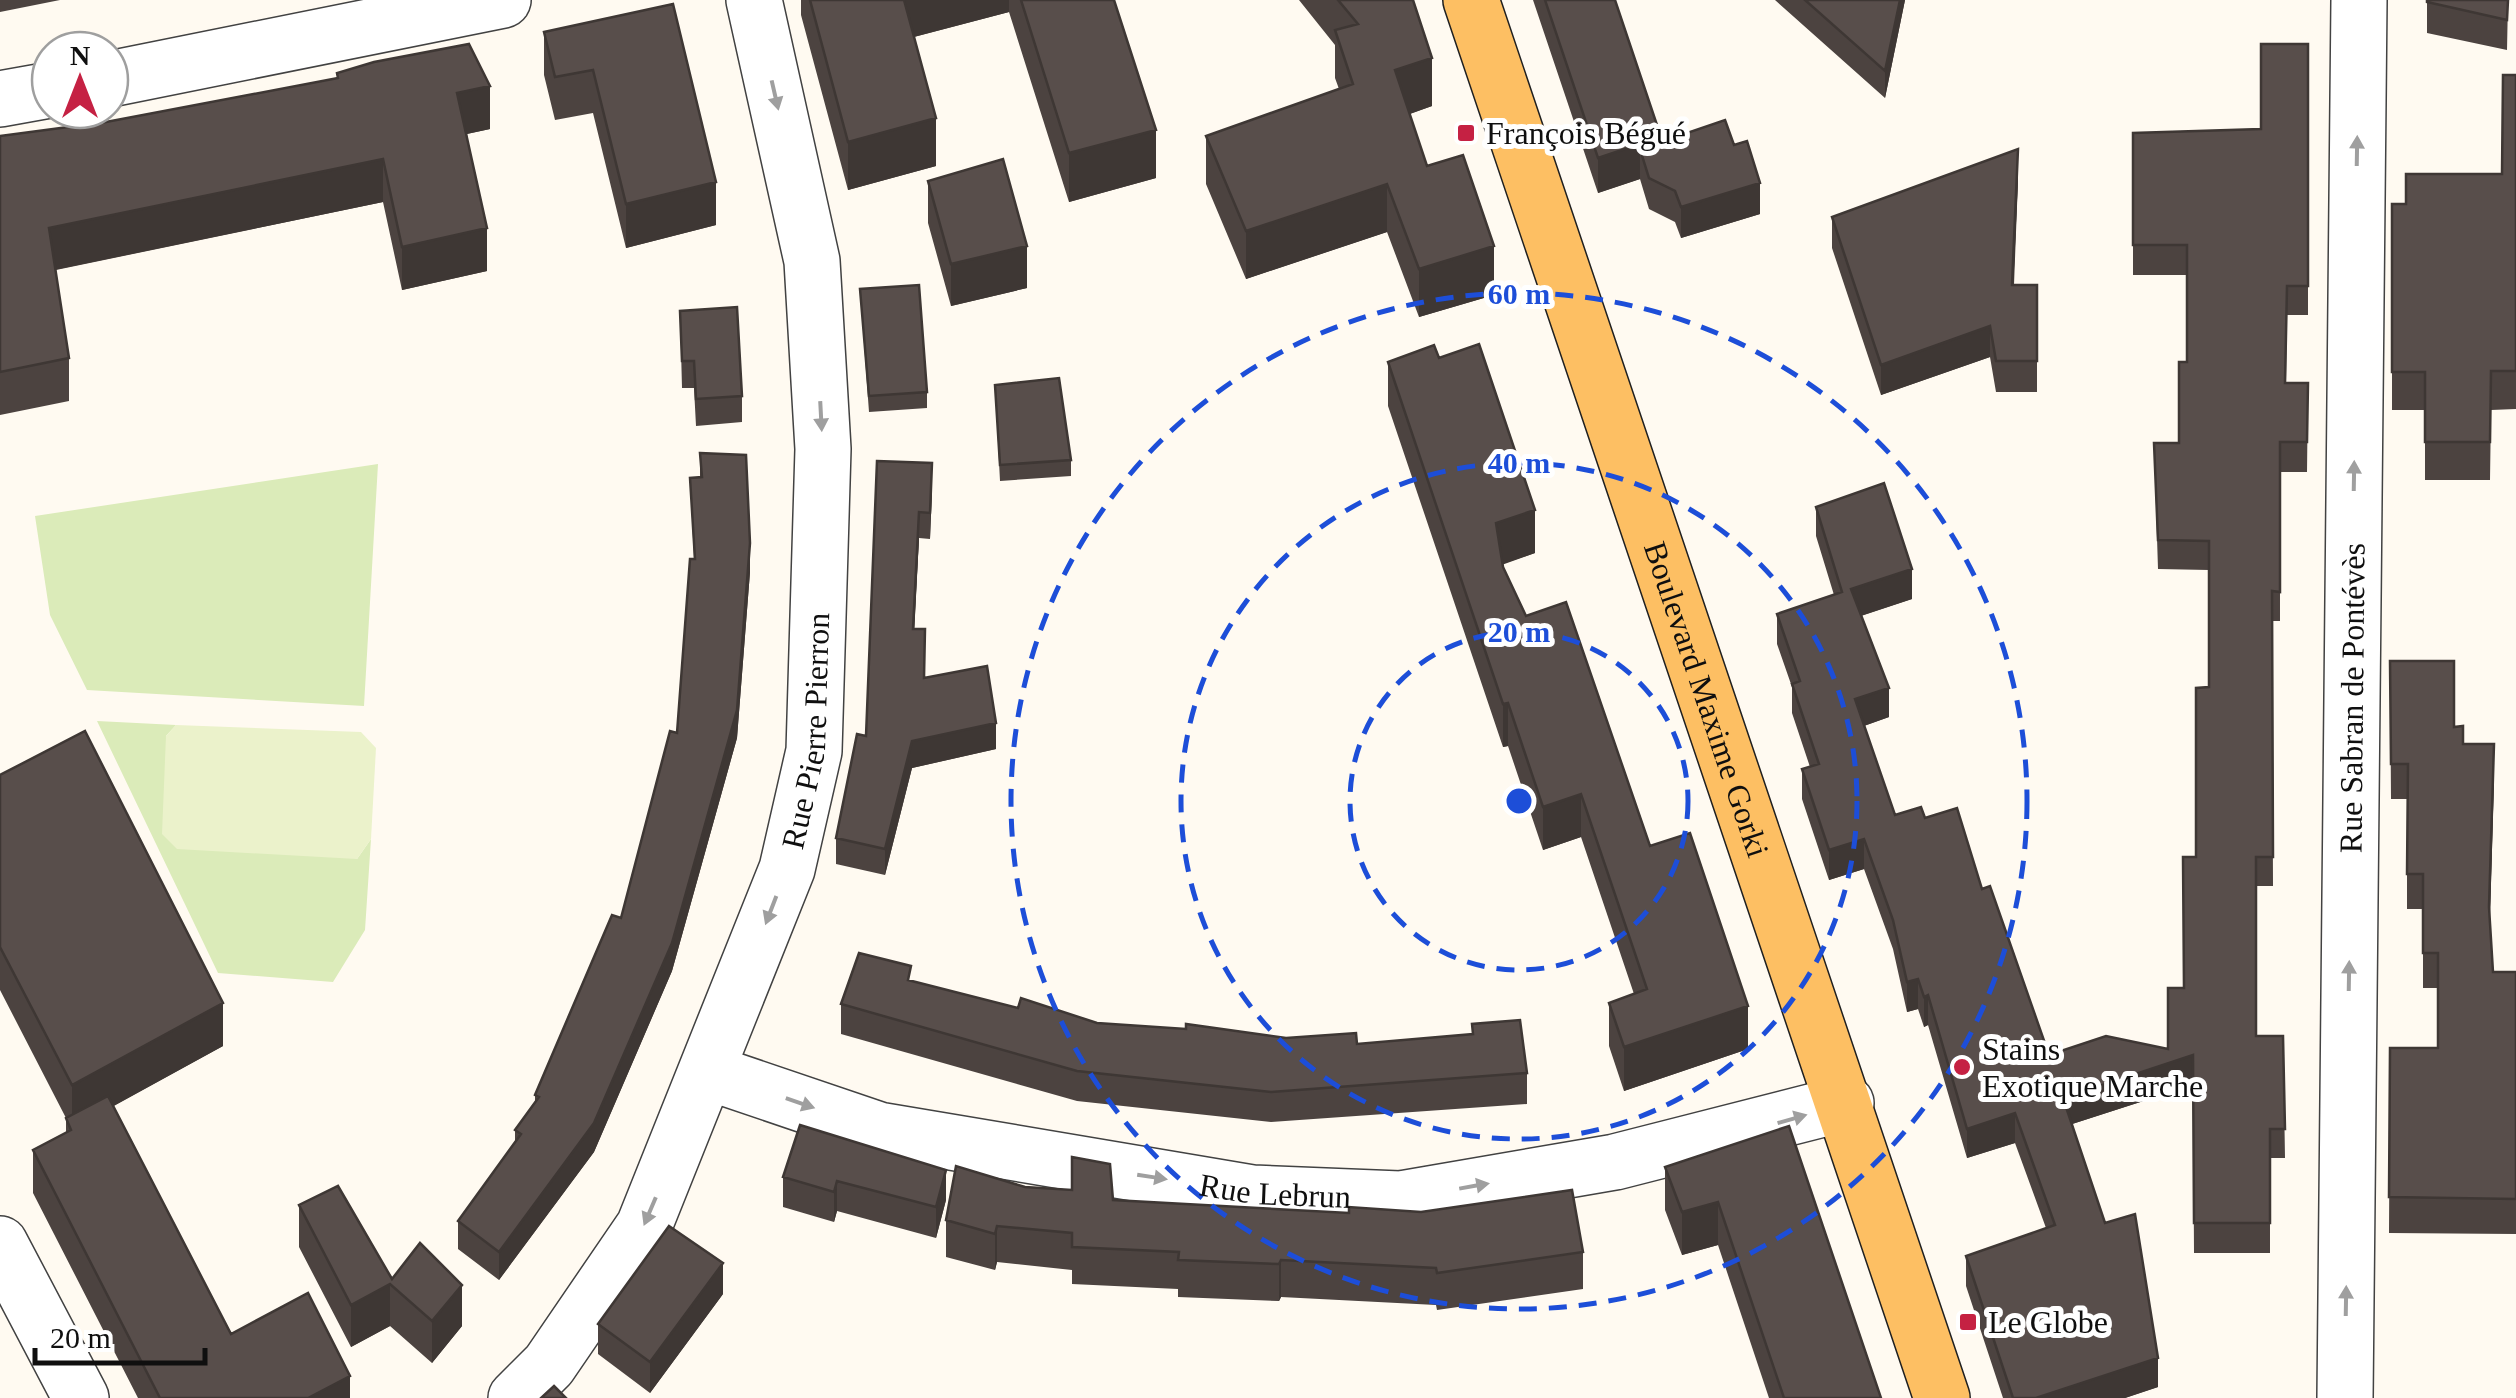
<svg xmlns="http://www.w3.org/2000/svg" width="2516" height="1398" viewBox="0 0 2516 1398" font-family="'Times New Roman',serif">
<rect width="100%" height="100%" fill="#fffaf1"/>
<path fill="#dbebb9" d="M 378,464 L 364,706 L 87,690 L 50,615 L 35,516 Z
M 97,721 L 176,725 L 166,736 L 357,859 L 371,839 L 365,930 L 333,982 L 218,973 Z"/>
<path fill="#ebf2cb" d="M 176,725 L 361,732 L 376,748 L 371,839 L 357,859 L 177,849 L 162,834 L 166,736 Z"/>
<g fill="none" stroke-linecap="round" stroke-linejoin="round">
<defs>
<g id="minor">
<path d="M 110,79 L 503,0"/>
<path d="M 0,99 L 50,90"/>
<path id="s1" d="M 708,1072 L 879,1130 L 1253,1193 L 1400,1199 L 1615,1162 L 1846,1103"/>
<path d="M 0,1244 L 81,1398"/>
<path id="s2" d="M 516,1398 L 549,1365 L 644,1226 L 787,869 L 814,751 L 823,449 L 812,261 L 754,0"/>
<path id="s3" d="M 2345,1398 L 2359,0"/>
</g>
<g id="major">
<path id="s4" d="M 1471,0 L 1942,1398"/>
</g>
</defs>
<use href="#minor" stroke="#424242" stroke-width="58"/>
<use href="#major" stroke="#202020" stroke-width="58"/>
<use href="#minor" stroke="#fff" stroke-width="55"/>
<use href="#major" stroke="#fdbf63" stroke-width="55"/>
</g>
<path fill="#4c4340" d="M 0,0 L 60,0 L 0,12 Z
M 801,0 L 1114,0 L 1156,178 L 1069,202 L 1009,12 L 914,37 L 936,166 L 848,190 L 801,15 Z
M 1299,0 L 1413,0 L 1432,106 L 1410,114 L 1427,166 L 1494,295 L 1419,317 L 1387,232 L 1246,279 L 1206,184 L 1206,136 L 1339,89 L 1335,78 L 1335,45 Z
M 1533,0 L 1615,0 L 1661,142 L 1760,214 L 1681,238 L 1675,222 L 1649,209 L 1640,179 L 1598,193 Z
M 1775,0 L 1905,0 L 1885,98 Z
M 2427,0 L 2508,0 L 2507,50 L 2427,33 Z
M 673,4 L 716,225 L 626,248 L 593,113 L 555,120 L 544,75 L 544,32 Z
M 2308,44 L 2308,315 L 2287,315 L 2286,383 L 2308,383 L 2307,472 L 2280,472 L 2280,621 L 2272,621 L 2273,886 L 2256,886 L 2256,1036 L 2283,1036 L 2285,1158 L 2270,1158 L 2270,1253 L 2194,1253 L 2193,1085 L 2072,1124 L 2158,1387 L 2125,1398 L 2003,1398 L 1966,1286 L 1966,1256 L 2046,1228 L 2015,1143 L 1967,1158 L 1928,1025 L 1924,1027 L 1918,1009 L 1907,1012 L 1893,949 L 1864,869 L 1829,880 L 1802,799 L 1802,769 L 1810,767 L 1792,713 L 1792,687 L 1777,644 L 1777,614 L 1834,595 L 1816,536 L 1816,507 L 1912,599 L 1861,616 L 1889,717 L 1864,726 L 1895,815 L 1925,818 L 1982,889 L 2049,1055 L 2168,1049 L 2184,988 L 2196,857 L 2209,687 L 2209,570 L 2158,569 L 2154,443 L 2179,443 L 2187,362 L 2187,275 L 2133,275 L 2133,133 L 2261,129 Z
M 337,73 L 490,129 L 467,134 L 487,271 L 402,290 L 383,202 L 56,270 L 69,358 L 69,401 L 0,415 L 0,136 L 106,122 L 337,79 Z
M 2516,75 L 2516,409 L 2491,410 L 2490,480 L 2425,480 L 2425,410 L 2392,410 L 2392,204 L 2406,204 L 2502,174 Z
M 2018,180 L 2014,285 L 2037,285 L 2037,392 L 1996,392 L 1990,357 L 1881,395 L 1832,248 L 1832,217 Z
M 928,181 L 1027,288 L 951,306 L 928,223 Z
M 860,289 L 927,392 L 927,408 L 869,412 Z
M 680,311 L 742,396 L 742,422 L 696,426 L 694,388 L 682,388 Z
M 1439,358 L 1535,553 L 1502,564 L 1503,567 L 1526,616 L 1650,846 L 1748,1049 L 1624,1091 L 1609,1046 L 1609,1003 L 1634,994 L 1581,837 L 1543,850 L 1508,746 L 1503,747 L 1388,406 L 1388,362 Z
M 995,385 L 1071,460 L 1071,476 L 1000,481 Z
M 700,453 L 750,572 L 737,738 L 672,971 L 594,1152 L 499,1280 L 458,1249 L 458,1221 L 515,1142 L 515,1130 L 535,1102 L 535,1095 L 621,918 L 677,733 L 694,559 L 690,478 L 700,477 Z
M 877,461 L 932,489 L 930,539 L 919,538 L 914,629 L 925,678 L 996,749 L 912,768 L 885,875 L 836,864 L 836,838 L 866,736 Z
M 2390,661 L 2454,727 L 2463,744 L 2494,779 L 2490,919 L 2493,972 L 2516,972 L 2516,1234 L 2389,1233 L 2390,1048 L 2438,1048 L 2438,988 L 2423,988 L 2423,909 L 2407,909 L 2407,799 L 2391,799 Z
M 0,775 L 223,1046 L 113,1106 L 231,1334 L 350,1398 L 138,1398 L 33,1193 L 33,1150 L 66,1133 L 66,1118 L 0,990 Z
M 911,981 L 1018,1008 L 1097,1023 L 1357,1044 L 1472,1034 L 1472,1024 L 1527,1073 L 1527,1104 L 1271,1122 L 1077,1101 L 841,1034 L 841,1004 Z
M 800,1125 L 946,1200 L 936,1238 L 837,1211 L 834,1222 L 783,1207 L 783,1177 Z
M 1789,1126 L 1881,1398 L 1769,1398 L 1718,1245 L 1682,1255 L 1665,1210 L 1665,1167 Z
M 1025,1187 L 1113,1200 L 1583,1252 L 1583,1289 L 1437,1310 L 1436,1305 L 1281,1297 L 1279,1301 L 1178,1297 L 1178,1289 L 1072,1284 L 1072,1270 L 997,1262 L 995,1270 L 946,1257 L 946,1220 Z
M 299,1205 L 392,1279 L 462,1326 L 432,1363 L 390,1326 L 351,1347 L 299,1247 Z
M 723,1294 L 650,1393 L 598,1354 L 598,1324 Z"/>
<path fill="#3e3734" d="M 902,0 L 1009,0 L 1009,12 L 902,40 Z
M 1900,0 L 1905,0 L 1885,98 L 1885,71 Z
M 1432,58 L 1432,106 L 1395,119 L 1395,70 Z
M 490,86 L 490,129 L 457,136 L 457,93 Z
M 936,118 L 936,166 L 848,190 L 848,142 Z
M 1156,130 L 1156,178 L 1069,202 L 1069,153 Z
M 1661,137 L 1661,172 L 1640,149 L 1640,179 L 1598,193 L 1598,158 Z
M 2018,149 L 2018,180 L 2012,315 L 2012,285 Z
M 383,159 L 383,202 L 49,271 L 49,228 Z
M 716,182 L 716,225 L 626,248 L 626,204 Z
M 1760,183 L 1760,214 L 1681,238 L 1681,207 Z
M 1387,184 L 1387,232 L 1246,279 L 1246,231 Z
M 487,228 L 487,271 L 402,290 L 402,247 Z
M 1027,246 L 1027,288 L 951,306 L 951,264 Z
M 1494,246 L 1494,295 L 1419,317 L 1419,269 Z
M 1990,326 L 1990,357 L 1881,395 L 1881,365 Z
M 932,463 L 932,489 L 930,539 L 930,513 Z
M 1535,510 L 1535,553 L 1496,567 L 1496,523 Z
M 919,512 L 919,538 L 913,655 L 913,629 Z
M 750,543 L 750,572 L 737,738 L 672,971 L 594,1152 L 499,1280 L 499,1252 L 594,1123 Z
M 1912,569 L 1912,599 L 1851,619 L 1851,589 Z
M 1889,688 L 1889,717 L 1855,729 L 1855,699 Z
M 1508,703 L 1508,746 L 1503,747 L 1503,704 Z
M 996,723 L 996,749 L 912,768 L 885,875 L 885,849 L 912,741 Z
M 2494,744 L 2494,779 L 2489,942 L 2489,907 Z
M 1581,794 L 1581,837 L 1543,850 L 1543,807 Z
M 1864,839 L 1864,869 L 1829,880 L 1829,850 Z
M 1918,979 L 1918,1009 L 1907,1012 L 1907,982 Z
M 1928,995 L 1928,1025 L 1924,1027 L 1924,997 Z
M 223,1003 L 223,1046 L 72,1129 L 72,1085 Z
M 1748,1006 L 1748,1049 L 1624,1091 L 1624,1047 Z
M 2193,1055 L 2193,1085 L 2063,1127 L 2063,1098 Z
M 2015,1113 L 2015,1143 L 1967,1158 L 1967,1129 Z
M 946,1170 L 946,1200 L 936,1238 L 936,1207 Z
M 837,1181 L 837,1211 L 834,1222 L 834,1192 Z
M 1718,1202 L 1718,1245 L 1682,1255 L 1682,1212 Z
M 997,1226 L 997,1262 L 995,1270 L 995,1234 Z
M 1281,1260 L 1281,1297 L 1279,1301 L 1279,1264 Z
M 723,1263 L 723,1294 L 650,1393 L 650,1362 Z
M 390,1284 L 390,1326 L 351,1347 L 351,1305 Z
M 462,1285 L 462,1326 L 432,1363 L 432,1321 Z
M 2158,1358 L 2158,1387 L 2125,1398 L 2036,1398 Z
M 350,1376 L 350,1398 L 308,1398 Z"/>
<path fill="#584e4b" stroke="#3e3734" stroke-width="2.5" d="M 810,0 L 904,0 L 936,118 L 848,142 Z
M 1021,0 L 1114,0 L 1156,130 L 1069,153 Z
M 1338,0 L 1413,0 L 1432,58 L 1395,70 L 1427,166 L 1463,155 L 1494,246 L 1419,269 L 1387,184 L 1246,231 L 1206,136 L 1353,84 L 1335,30 L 1358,24 Z
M 1545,0 L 1615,0 L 1661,137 L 1598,158 Z
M 1805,0 L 1900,0 L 1885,71 Z
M 2427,0 L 2508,0 L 2507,20 L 2427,2 Z
M 673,4 L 716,182 L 626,204 L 593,70 L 555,77 L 544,32 Z
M 469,44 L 490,86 L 457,93 L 487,228 L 402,247 L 383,159 L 49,228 L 69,358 L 0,372 L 0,136 L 106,122 L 338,78 L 337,73 L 374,62 Z
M 2261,44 L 2308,44 L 2308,286 L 2287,286 L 2285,383 L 2308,383 L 2307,442 L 2280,442 L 2280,592 L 2272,591 L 2273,857 L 2256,857 L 2256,1036 L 2283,1036 L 2285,1129 L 2270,1129 L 2270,1223 L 2194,1223 L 2193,1055 L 2063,1098 L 2105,1223 L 2135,1214 L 2158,1358 L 2036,1398 L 2013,1398 L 1966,1256 L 2055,1225 L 2015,1113 L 1967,1129 L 1928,995 L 1924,997 L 1918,979 L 1907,982 L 1893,920 L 1864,839 L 1829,850 L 1802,769 L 1819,764 L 1792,684 L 1800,681 L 1777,614 L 1842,592 L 1816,507 L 1884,483 L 1912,569 L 1851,589 L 1889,688 L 1855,699 L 1895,815 L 1921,807 L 1925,818 L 1957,808 L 1982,889 L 1990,886 L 2049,1055 L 2106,1036 L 2168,1049 L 2168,988 L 2184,988 L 2183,857 L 2196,857 L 2196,688 L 2209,687 L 2209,541 L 2158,540 L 2154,443 L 2179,443 L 2179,362 L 2187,362 L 2187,245 L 2133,245 L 2133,133 L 2261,129 Z
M 2503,75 L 2516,75 L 2516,371 L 2491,371 L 2490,442 L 2425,442 L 2425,372 L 2392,372 L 2392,204 L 2406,204 L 2406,174 L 2502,174 Z
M 1725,120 L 1734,145 L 1747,141 L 1760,183 L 1681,207 L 1675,191 L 1649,178 L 1640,149 Z
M 2018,149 L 2012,285 L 2037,285 L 2037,361 L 1996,361 L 1990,326 L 1881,365 L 1832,217 Z
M 1003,159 L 1027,246 L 951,264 L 928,181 Z
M 919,285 L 927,392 L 869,396 L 860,289 Z
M 737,307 L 742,396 L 696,399 L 694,361 L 682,361 L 680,311 Z
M 1479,344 L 1535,510 L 1496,523 L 1503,567 L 1526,616 L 1566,602 L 1650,846 L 1690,833 L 1748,1006 L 1624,1047 L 1609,1003 L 1647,989 L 1581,794 L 1543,807 L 1508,703 L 1503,704 L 1388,362 L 1434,345 L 1439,358 Z
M 1059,378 L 1071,460 L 1000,465 L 995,385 Z
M 700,453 L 746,455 L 750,543 L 737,710 L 672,943 L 594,1123 L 499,1252 L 458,1221 L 521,1134 L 515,1130 L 539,1097 L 535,1095 L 612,915 L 621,918 L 670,731 L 677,733 L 690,559 L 695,559 L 690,478 L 702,477 Z
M 877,461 L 932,463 L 930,513 L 919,512 L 913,629 L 925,629 L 924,678 L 987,666 L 996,723 L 912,741 L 885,849 L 836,838 L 857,734 L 866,736 Z
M 2390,661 L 2454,661 L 2454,727 L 2463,726 L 2463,744 L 2494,744 L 2489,907 L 2493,972 L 2516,972 L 2516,1199 L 2389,1197 L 2390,1048 L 2438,1048 L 2438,953 L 2423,953 L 2423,874 L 2407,874 L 2408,764 L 2391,764 Z
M 85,731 L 223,1003 L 72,1085 L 0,947 L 0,775 Z
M 859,953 L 911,966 L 908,980 L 1018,1008 L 1021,998 L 1097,1023 L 1186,1029 L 1186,1024 L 1286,1038 L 1356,1033 L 1357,1044 L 1473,1034 L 1472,1024 L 1520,1020 L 1527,1073 L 1271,1092 L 1077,1071 L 841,1004 Z
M 108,1096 L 231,1334 L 308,1293 L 350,1376 L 308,1398 L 160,1398 L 33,1150 L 71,1130 L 66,1118 Z
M 800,1125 L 946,1170 L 936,1207 L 837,1181 L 834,1192 L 783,1177 Z
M 1789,1126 L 1881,1398 L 1784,1398 L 1718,1202 L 1682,1212 L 1665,1167 Z
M 1072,1157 L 1110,1164 L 1113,1200 L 1349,1213 L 1349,1207 L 1421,1212 L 1572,1190 L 1583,1252 L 1437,1273 L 1436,1268 L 1281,1260 L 1279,1264 L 1178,1260 L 1179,1252 L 1072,1247 L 1072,1233 L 997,1226 L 995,1234 L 946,1220 L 956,1166 L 1025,1187 L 1072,1190 Z
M 338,1186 L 392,1279 L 420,1243 L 462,1285 L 432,1321 L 390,1284 L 351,1305 L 299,1205 Z
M 669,1226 L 723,1263 L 650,1362 L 598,1324 Z
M 554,1386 L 566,1398 L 541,1398 Z"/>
<defs><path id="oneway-solid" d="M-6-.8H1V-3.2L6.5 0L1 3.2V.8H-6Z" transform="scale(2.5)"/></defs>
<g fill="#9f9f9f">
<use href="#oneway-solid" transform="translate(775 95) rotate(77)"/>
<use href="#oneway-solid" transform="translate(2357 151) rotate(-89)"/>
<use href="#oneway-solid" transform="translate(821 416) rotate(87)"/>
<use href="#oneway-solid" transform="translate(2354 476) rotate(-89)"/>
<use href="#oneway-solid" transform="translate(771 910) rotate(111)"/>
<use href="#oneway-solid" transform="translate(2349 976) rotate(-89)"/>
<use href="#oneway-solid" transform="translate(800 1103) rotate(19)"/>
<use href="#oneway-solid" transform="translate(1792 1119) rotate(-16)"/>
<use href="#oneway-solid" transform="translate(1152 1177) rotate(9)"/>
<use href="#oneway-solid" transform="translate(1474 1186) rotate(-10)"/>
<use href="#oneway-solid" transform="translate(650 1211) rotate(113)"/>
<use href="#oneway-solid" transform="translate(2346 1301) rotate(-89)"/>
</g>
<g fill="none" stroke="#1d4ed8" stroke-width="5" stroke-dasharray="18 12">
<circle cx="1519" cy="801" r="169"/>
<circle cx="1519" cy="801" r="338"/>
<circle cx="1519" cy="801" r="508"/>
</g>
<g fill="#c52143" stroke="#fff" stroke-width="4">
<rect x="1456" y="123" width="20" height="20" rx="5"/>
<circle cx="1962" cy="1067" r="10"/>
<rect x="1958" y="1312" width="20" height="20" rx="5"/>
</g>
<g text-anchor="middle" stroke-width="10" stroke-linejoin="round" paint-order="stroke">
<g font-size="32" fill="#0f0f0f" stroke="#fff" text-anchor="start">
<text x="1486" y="144">François Bégué</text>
<text x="1982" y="1060">Stains<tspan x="1982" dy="37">Exotique Marche</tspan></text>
<text x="1988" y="1333">Le Globe</text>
</g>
<g font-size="32" fill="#0f0f0f" stroke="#fff">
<text dy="11" stroke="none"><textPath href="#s4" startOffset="738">Boulevard Maxime Gorki</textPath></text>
<text dy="11" stroke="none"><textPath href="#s3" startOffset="700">Rue Sabran de Pontévès</textPath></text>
<text dy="11" stroke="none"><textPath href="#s2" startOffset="740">Rue Pierre Pierron</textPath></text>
<text dy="11" stroke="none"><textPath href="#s1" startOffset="582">Rue Lebrun</textPath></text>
</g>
</g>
<circle cx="1519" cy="801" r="15" fill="#1d4ed8" stroke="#fff" stroke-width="5"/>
<g font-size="30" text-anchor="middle" font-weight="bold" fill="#1d4ed8" stroke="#fff" stroke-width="10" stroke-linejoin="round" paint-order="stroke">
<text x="1519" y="304">60 m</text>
<text x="1519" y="473">40 m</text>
<text x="1519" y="642">20 m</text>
</g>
<g transform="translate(80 80)"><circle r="48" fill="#ffffff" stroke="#9f9f9f" stroke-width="2.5"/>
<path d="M0-8L18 38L0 25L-18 38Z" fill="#c52143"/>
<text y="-15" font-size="28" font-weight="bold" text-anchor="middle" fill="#0f0f0f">N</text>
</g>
<path d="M35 1348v15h170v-15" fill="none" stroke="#0f0f0f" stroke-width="5"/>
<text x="50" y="1348" font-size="30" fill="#0f0f0f" stroke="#ffffff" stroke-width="8" paint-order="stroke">20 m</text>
</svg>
